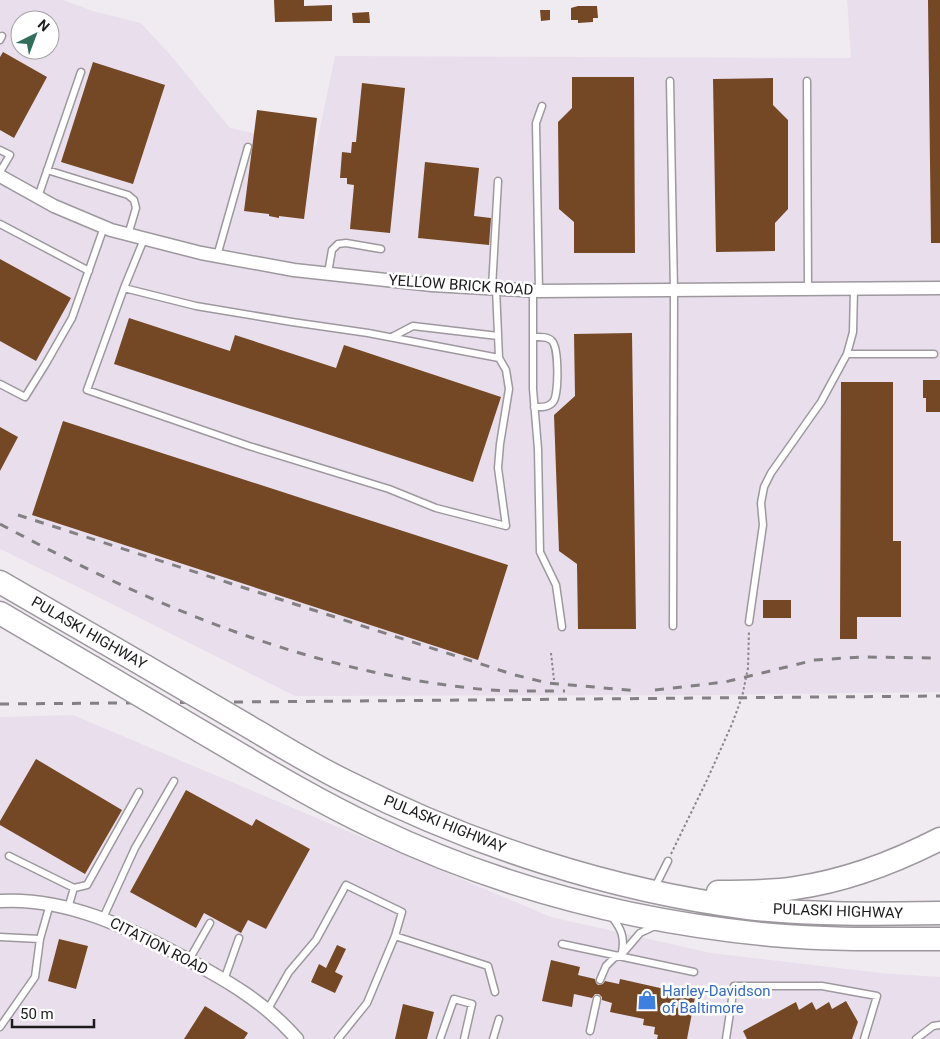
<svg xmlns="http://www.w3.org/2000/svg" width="940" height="1039" viewBox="0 0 940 1039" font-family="Roboto,sans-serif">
<rect width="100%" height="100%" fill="#f0ebf1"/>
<path fill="#e9dfec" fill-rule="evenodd" d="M 0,0 L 63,0 L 93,11 L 141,23 L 173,58 L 230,128 L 316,147 L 335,56 L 851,58 L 847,0 L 940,0 L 940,692 L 710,695 L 295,696 L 88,592 L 0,549 ZM 20,20 L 50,20 L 50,50 L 20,50 Z
M 73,715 L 551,917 L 711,953 L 881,973 L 940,977 L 940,1039 L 0,1039 L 0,717 Z"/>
<path fill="#744725" d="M 274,0 L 304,0 L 304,6 L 332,5 L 332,21 L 275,22 Z
M 928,0 L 940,0 L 940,243 L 931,243 Z
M 578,6 L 597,6 L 598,18 L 593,18 L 593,22 L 578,23 L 578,20 L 571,20 L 571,8 Z
M 540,10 L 550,10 L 550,20 L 541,21 Z
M 369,12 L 370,23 L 353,23 L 352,13 Z
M 3,52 L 47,77 L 14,138 L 0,130 L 0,57 Z
M 93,62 L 165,85 L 133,184 L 61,162 Z
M 572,77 L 634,77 L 635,253 L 574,253 L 574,222 L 559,209 L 558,122 L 572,108 Z
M 773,78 L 773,105 L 788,120 L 788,209 L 775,223 L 775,251 L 716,252 L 713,79 Z
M 362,83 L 405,88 L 390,233 L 350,229 L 354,185 L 347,184 L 347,178 L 340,178 L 342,152 L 351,153 L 352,142 L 356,142 Z
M 257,110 L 317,118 L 304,219 L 279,216 L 279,218 L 269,216 L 269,214 L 244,211 Z
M 425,162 L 479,168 L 474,216 L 491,218 L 489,245 L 418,238 Z
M 0,259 L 71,298 L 36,361 L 0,341 Z
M 129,318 L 230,351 L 235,335 L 336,368 L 344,345 L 501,397 L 473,482 L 114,364 Z
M 632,333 L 636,629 L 578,629 L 577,564 L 559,551 L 554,415 L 575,396 L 574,334 Z
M 923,380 L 940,380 L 940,412 L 926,412 L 926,398 L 923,398 Z
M 841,382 L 893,382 L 893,541 L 901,541 L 901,617 L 857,617 L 857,639 L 840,639 Z
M 63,421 L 508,565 L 478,660 L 32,515 Z
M 0,427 L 18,437 L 0,471 Z
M 763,600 L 791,600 L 791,618 L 763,618 Z
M 36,759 L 122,810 L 85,874 L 0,825 L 0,821 Z
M 186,790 L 252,826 L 256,819 L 310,849 L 266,929 L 248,920 L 241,933 L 204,913 L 196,928 L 130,892 Z
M 59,939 L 88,946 L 76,989 L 48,981 Z
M 337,945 L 346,949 L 335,972 L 343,976 L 335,993 L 311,982 L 319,964 L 326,968 Z
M 551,960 L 580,967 L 578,975 L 595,979 L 596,983 L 598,985 L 603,984 L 605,981 L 619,984 L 620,979 L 687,994 L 687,990 L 696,992 L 687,1039 L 657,1039 L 658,1035 L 654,1034 L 655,1027 L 643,1025 L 644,1019 L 610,1012 L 612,1003 L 602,1000 L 602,997 L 599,994 L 595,994 L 592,998 L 574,994 L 572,1007 L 542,1001 Z
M 846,1001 L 858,1022 L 852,1039 L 747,1039 L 743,1031 L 796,1002 L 799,1010 L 812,1002 L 816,1010 L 829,1002 L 832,1009 Z
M 403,1004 L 434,1012 L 427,1039 L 395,1039 Z
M 205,1006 L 248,1033 L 244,1039 L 184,1039 Z"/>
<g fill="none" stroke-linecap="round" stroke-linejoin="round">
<defs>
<path id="lane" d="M 0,40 L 2,36
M 670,81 L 674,291 L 673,626
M 807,81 L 808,289
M 0,150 L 10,155 L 0,172
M 47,170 L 128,195 L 134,200 L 136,208 L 128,235
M 38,197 L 81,72
M 0,224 L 89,271
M 144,239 L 124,288 L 87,390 L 249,446 L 389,489 L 436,508 L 506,526 L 498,468 L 500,444 L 509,389 L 506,370 L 499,358 L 496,288
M 217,256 L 248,147
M 328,273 L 332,250 L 338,244 L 346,243 L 381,249
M 124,288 L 196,306 L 292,322 L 368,333 L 499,358
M 492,288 L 498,181
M 533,290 L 533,389 L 538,449 L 540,552 L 556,585 L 562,627
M 539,291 L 536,123 L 542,106
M 392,337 L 413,326 L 498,336
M 533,337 C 539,337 548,336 552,341 C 559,348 559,395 553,402 C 548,408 541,407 534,407
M 847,354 L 934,354
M 0,384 L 25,397 L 45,365 L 72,318 L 104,227
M 749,622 L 763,525 L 761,503 L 764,487 L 771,473 L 821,402 L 847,354 L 853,332 L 854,289
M 9,856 L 74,888
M 655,887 L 668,861
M 68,908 L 74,888 L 87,885 L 139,792
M 611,916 C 621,928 625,937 622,952
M 103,918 L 135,848 L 174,781
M 0,937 L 40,939 L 50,904
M 562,944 L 694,972
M 189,960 L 210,923
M 224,980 L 239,938
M 600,980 L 606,966 L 614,958 L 622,954 L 640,933 L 655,926
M 268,1009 L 289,972 L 316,940 L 346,885 L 402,912 L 395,936
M 0,1027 L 35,977 L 40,939
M 590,1031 L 597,999
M 338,1039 L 367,1003 L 395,936 L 488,966 L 495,992
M 440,1039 L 454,999 L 472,1004 L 464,1039
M 493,1039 L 499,1019
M 726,1039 L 734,986 L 822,986 L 877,996 L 864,1039
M 916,1039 L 933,1026 L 940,1025"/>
<path id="street" d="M 0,176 L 54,206 L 111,230 L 201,253 L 294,270 L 432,285 L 539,291 L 940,288
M 0,901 C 66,897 127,927 183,957 C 226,980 265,1002 297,1039"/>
<path id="highway" d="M 0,582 L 145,666
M 0,613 L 92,667
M 202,732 C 258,765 314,799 373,827 C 498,887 634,922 772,935 C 828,940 884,939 940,939
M 258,732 C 287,749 316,767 347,782 C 469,844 612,891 748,908 C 811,915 876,914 940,913
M 718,892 C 743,892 769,892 795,888 C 845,881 895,862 940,839"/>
</defs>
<use href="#lane" stroke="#9d989e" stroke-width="9"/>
<use href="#street" stroke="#9d989e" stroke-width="15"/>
<use href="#highway" stroke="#9d989e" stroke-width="25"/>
<path stroke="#8a868a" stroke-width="2" stroke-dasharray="2.5 2.5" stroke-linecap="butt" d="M 551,653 L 554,680
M 671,854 L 707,780 L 732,724 L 742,697 L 748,668 L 749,630"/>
<use href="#lane" stroke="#fff" stroke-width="6"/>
<use href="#street" stroke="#fff" stroke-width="12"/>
<use href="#highway" stroke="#fff" stroke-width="22"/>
<path stroke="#838084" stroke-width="3" stroke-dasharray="9 9" stroke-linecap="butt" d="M 18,515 L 515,675 L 548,683 L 639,691
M 0,524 C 149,604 300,669 470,688 C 501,692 533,691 565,691
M 655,690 L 725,682 L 815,660 L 861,657 L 931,658
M 0,704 L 940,696"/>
<defs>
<path id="highway-bridge" d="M 145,666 L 258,732
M 92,667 L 202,732"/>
</defs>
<use href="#highway-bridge" stroke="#9d989e" stroke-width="25" stroke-linecap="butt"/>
<use href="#highway-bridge" stroke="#fff" stroke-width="22"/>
</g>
<defs>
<symbol id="shop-bare" viewBox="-9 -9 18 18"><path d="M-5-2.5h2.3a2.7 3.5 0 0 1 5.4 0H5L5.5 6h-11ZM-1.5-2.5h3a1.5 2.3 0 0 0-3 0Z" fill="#3f7fe0" stroke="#fff" stroke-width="2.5" paint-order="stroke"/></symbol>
</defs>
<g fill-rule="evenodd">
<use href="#shop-bare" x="633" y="986" width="28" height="28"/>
</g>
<g text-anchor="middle" stroke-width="5" stroke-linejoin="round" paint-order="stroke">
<g font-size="15" fill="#1c1a1c" stroke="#fff">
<text transform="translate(461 285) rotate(4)" y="5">YELLOW BRICK ROAD</text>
<text transform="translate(89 633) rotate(30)" y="5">PULASKI HIGHWAY</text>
<text transform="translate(445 824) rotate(22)" y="5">PULASKI HIGHWAY</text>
<text transform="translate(838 911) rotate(2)" y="5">PULASKI HIGHWAY</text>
<text transform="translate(159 946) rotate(27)" y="5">CITATION ROAD</text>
</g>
<g font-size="15" fill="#366cbe" stroke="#fff" text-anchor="start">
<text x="662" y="996">Harley-Davidson<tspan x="662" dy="17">of Baltimore</tspan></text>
</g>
</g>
<g transform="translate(35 35) rotate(42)"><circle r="24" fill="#ffffff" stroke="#a4a3a4"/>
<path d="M0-4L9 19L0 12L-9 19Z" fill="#316d58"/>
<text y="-8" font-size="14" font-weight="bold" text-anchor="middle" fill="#1c1a1c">N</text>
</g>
<path d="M12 1019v8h82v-8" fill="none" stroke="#1c1a1c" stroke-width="2.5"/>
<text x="20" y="1019" font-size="15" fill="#1c1a1c" stroke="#ffffff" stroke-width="4" paint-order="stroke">50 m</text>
</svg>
